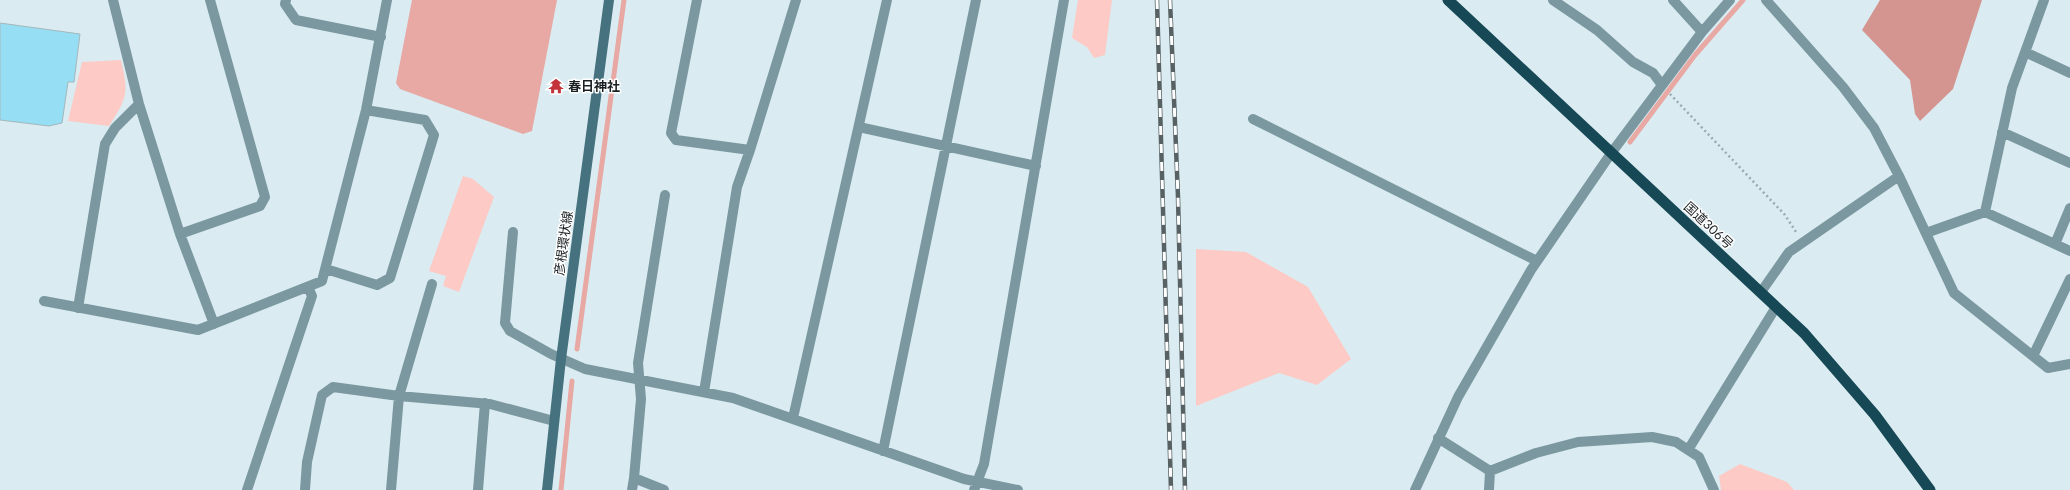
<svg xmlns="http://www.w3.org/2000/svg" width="2070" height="490" viewBox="0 0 2070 490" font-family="Lato,'Noto Sans JP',sans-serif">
<rect width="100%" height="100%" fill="#daecf1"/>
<path fill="#fdcac6" d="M 1078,0 L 1112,0 L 1105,55 L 1094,58 L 1087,47 L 1072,38 Z
M 121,60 C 129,94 127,98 109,126 L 68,121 L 82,62 Z
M 463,176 L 473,179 L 494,197 L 459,292 L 443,286 L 446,276 L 429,271 Z
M 1196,249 L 1246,252 L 1308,287 L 1351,359 L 1317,385 L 1279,373 L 1196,406 Z
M 1740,464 L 1787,482 L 1794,490 L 1721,490 L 1719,476 Z"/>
<path fill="#d49591" d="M 1880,0 L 1982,0 L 1953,89 L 1920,121 L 1915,114 L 1910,80 L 1862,30 Z"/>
<path fill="#e8a8a3" d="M 412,0 L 557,0 L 532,131 L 523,134 L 400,89 L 396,83 Z"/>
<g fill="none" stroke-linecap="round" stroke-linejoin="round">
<path stroke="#e8a8a3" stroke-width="5" d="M 1630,142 L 1695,55 L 1743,0
M 577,349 L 624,0
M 561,490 L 572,381"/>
</g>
<path fill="#96def3" stroke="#a5b7bc" d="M 0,23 L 80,34 L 74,82 L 68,82 L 62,123 L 49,126 L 0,120 Z"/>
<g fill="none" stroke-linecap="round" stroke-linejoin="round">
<path stroke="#9caaae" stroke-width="2.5" stroke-dasharray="2 3" stroke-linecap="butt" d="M 1670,94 L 1785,215 L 1796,232"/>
<path stroke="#7b98a1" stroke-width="10" d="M 113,0 L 139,104 L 180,234 L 214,324
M 286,0 L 285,4 L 296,20 L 381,37
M 697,0 L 671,133 L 676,140 L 750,150 L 737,187 L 704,392
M 1553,0 L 1597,30 L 1633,62 L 1653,73 L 1662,85
M 1673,0 L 1702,32
M 1766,0 L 1843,87 L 1874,128 L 1899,176
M 2025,52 L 2070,73
M 1253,119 L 1537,261
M 859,127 L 1036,166
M 2002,132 L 2070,163
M 750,150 L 796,0
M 1985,212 L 2012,88 L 2044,0
M 513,232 L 505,323 L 510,331 L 551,354 L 585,369 L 733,398 L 964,479 L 1018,490
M 1926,233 L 1985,212 L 2070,251
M 180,234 L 260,206 L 265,197 L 210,0
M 2055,244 L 2070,208
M 326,269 L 377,285 L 390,278 L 434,135 L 425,120 L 366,110
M 1761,292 L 1789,252 L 1899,176 L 1954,293 L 2048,368 L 2070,364
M 44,301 L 198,330 L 322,281 L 366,110 L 387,0
M 78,308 L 105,144 L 115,128 L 139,104
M 2033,356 L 2070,279
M 793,418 L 887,0
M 1438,438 L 1490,471
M 1688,450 L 1776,307
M 883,451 L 976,0
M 1490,471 L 1536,453 L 1578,442 L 1652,437 L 1676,442 L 1699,457 L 1714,490
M 247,490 L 312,296 L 308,287
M 305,490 L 307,462 L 322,395 L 333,387 L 399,396 L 490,404 L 554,421
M 391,490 L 399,396 L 432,284
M 478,490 L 485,403
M 632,490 L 634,478
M 664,490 L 634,478 L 641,399 L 638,363 L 665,195
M 974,490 L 984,464 L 1064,0
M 1415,490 L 1458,397 L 1531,270 L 1612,152 L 1702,32 L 1730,0
M 1489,490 L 1490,471"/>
<path stroke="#46717e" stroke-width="10" d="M 547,490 L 561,359 L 609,0"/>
<path stroke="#174855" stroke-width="11" d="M 1448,0 L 1804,333 L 1875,415 L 1930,490"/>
<defs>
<path id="rail" d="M 1157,0 L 1171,490
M 1170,0 L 1178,197 L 1185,490"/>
</defs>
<use href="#rail" stroke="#576163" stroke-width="4.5"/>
<use href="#rail" stroke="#fff" stroke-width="3" stroke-dasharray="9" stroke-linecap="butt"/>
</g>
<defs>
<symbol id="temple-bare" viewBox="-9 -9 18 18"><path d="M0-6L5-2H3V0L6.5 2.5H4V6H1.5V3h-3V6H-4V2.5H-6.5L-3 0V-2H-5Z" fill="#c3333a" stroke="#fff" stroke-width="2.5" paint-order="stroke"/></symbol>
</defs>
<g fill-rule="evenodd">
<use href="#temple-bare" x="545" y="75" width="22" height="22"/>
</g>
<g text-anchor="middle" stroke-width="3" stroke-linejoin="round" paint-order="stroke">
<g font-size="13" font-weight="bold" fill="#1a2022" stroke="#fff" text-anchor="start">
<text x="568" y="91">春日神社</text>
</g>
<g font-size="13" fill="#1a2022" stroke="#fff">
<text transform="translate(1709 225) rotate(43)" y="5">国道306号</text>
<text transform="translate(563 243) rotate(-82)" y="5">彦根環状線</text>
</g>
</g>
</svg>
